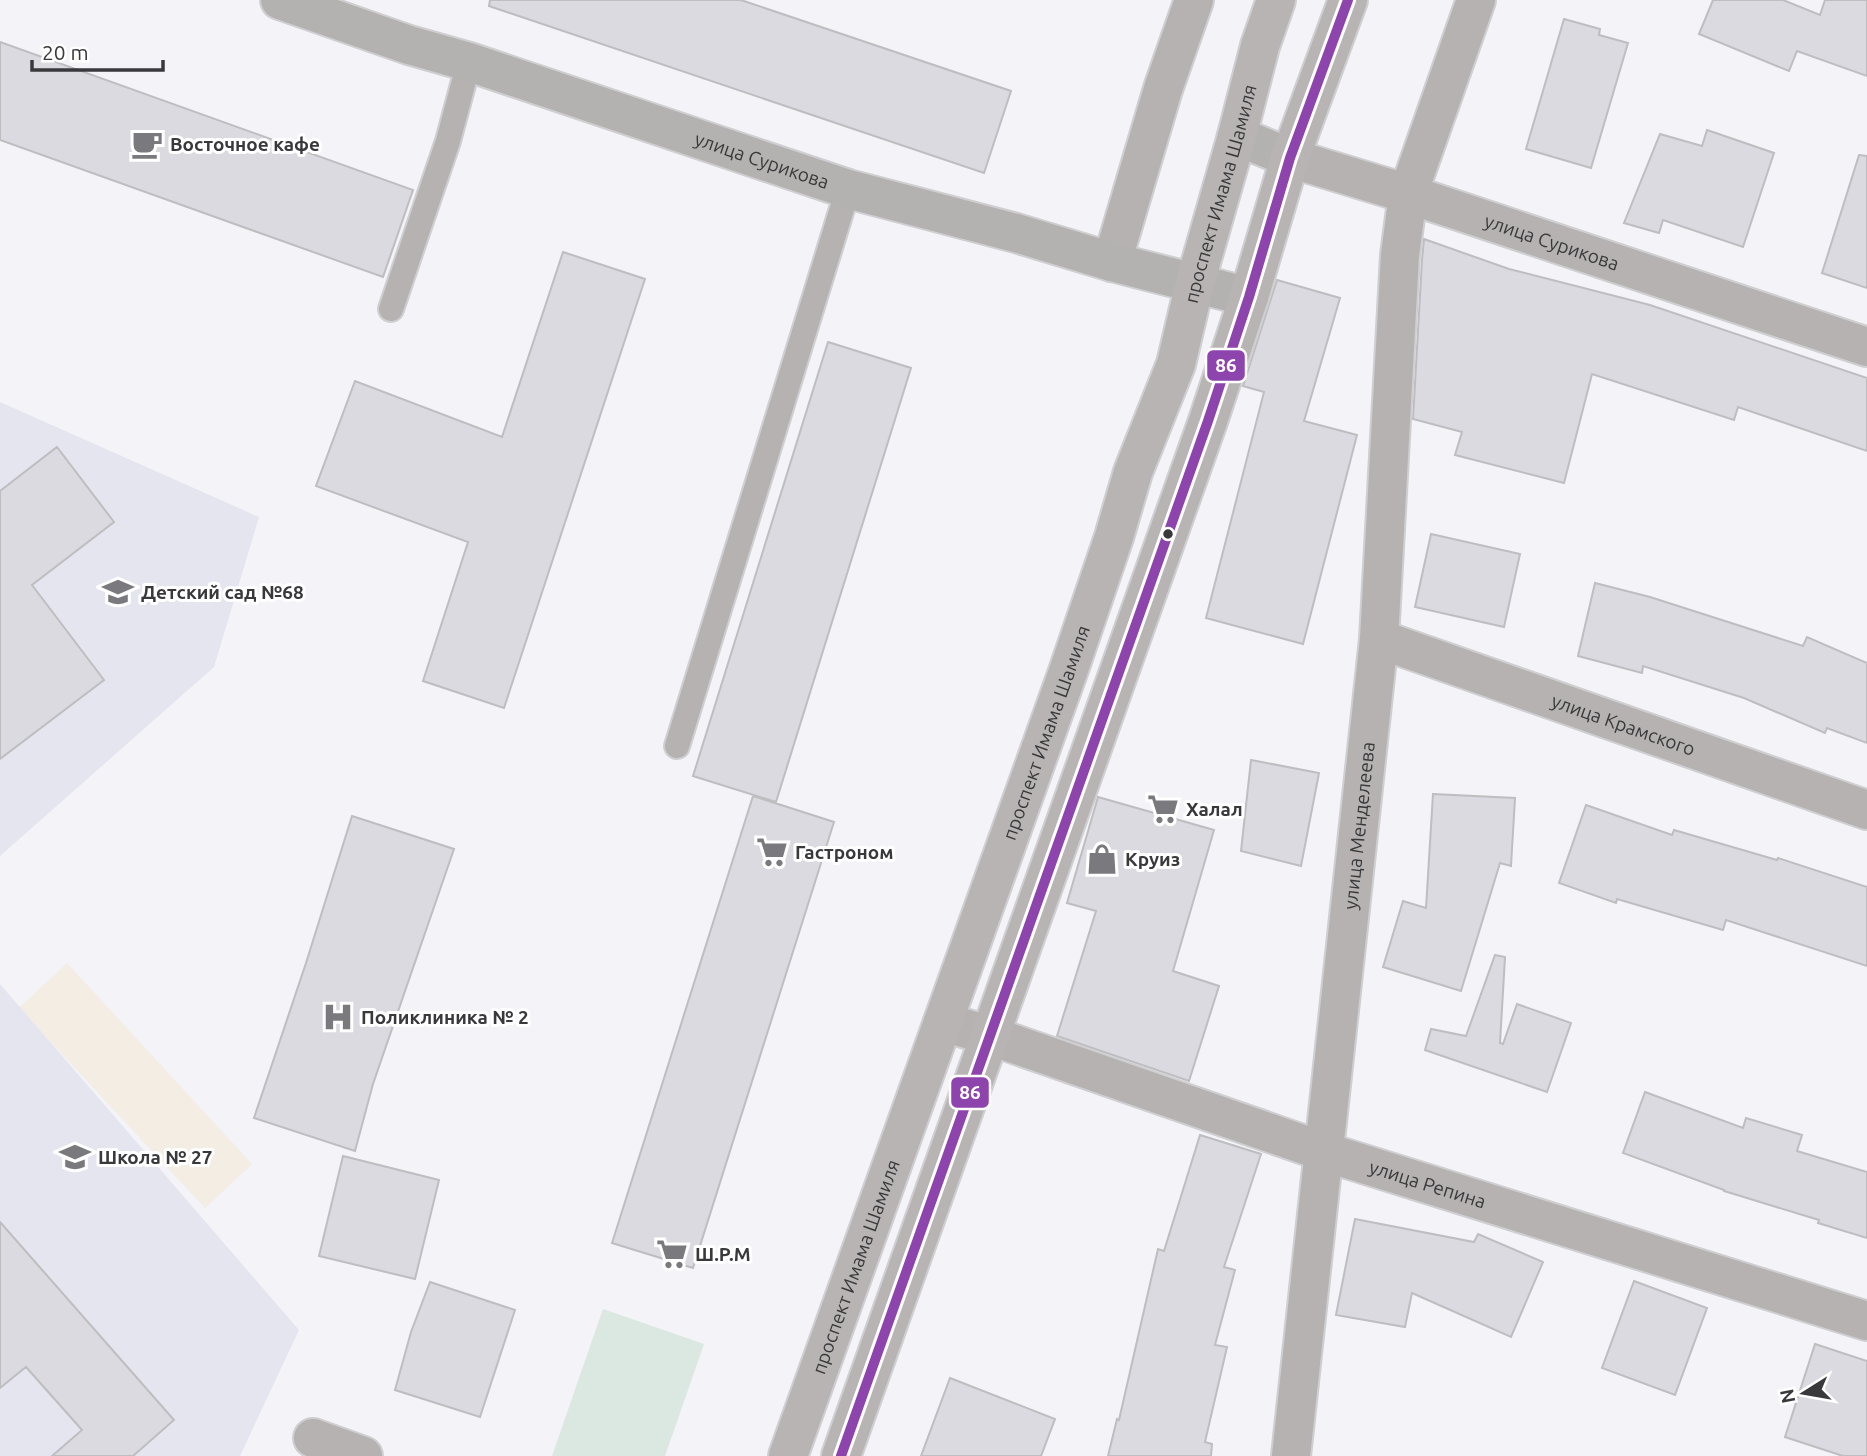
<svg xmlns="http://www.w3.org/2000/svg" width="1867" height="1456" viewBox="0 0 1867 1456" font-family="Ubuntu,sans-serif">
<rect width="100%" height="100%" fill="#f3f3f8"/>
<path fill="#f3ede4" d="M 67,963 L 252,1164 L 205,1208 L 19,1008 Z"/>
<path fill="#e4e5ef" d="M 0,402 L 259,517 L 214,667 L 0,856 Z
M 0,984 L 299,1330 L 240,1456 L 0,1456 Z"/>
<path fill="#dbe7e1" d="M 603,1309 L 704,1344 L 665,1456 L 552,1456 Z"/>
<path fill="#dadae0" stroke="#bebec1" stroke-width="2" d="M 490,0 L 741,0 L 1011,91 L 984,173 L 489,6 Z
M 1713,0 L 1783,0 L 1820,15 L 1825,0 L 1867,0 L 1867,76 L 1797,51 L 1789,71 L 1699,34 Z
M 1564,19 L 1600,29 L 1599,35 L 1628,43 L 1591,168 L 1526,149 Z
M 0,42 L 413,190 L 383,277 L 0,140 Z
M 1707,130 L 1774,153 L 1743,247 L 1663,220 L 1659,233 L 1624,223 L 1660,134 L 1702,146 Z
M 1859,155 L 1867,156 L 1867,288 L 1822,273 Z
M 1424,239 L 1509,269 L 1650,305 L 1867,378 L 1867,451 L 1738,407 L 1734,420 L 1592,374 L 1564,483 L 1455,455 L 1462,432 L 1413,419 L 1422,260 Z
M 563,252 L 645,279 L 504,708 L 423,681 L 468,542 L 316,486 L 355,381 L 502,437 Z
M 1277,280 L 1340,298 L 1304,421 L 1357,435 L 1303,644 L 1206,618 L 1264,392 L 1243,386 Z
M 828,342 L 911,368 L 776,802 L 693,776 Z
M 57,447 L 114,522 L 32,585 L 104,680 L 0,759 L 0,491 Z
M 1431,534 L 1520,554 L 1504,627 L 1415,607 Z
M 1595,583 L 1650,597 L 1803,646 L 1807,637 L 1867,663 L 1867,743 L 1827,728 L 1825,733 L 1744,698 L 1643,666 L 1642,673 L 1578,656 Z
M 1251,760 L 1319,773 L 1301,866 L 1241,851 Z
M 1433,794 L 1515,798 L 1511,866 L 1500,863 L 1461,991 L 1383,967 L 1403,901 L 1426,908 Z
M 753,796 L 834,822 L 693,1268 L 612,1243 Z
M 1098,797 L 1214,830 L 1173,971 L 1219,986 L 1189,1081 L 1057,1036 L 1096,911 L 1067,903 Z
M 1586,805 L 1672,835 L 1674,830 L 1777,860 L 1778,858 L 1867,887 L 1867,966 L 1726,920 L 1723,930 L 1617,899 L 1616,903 L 1559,883 Z
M 352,816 L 454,849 L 373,1084 L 355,1151 L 254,1118 L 306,963 Z
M 1495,955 L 1505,957 L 1500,1043 L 1503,1044 L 1517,1004 L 1571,1023 L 1547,1092 L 1425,1050 L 1431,1029 L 1466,1036 Z
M 1645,1092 L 1743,1128 L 1746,1118 L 1802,1135 L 1797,1151 L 1867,1172 L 1867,1238 L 1818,1223 L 1819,1220 L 1724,1191 L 1724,1190 L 1623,1153 Z
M 1200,1135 L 1261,1154 L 1224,1267 L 1235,1270 L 1215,1345 L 1227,1347 L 1205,1442 L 1212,1444 L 1211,1456 L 1108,1456 L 1117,1419 L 1119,1420 L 1158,1249 L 1164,1251 Z
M 343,1156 L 439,1180 L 415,1279 L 319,1256 Z
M 1355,1219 L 1474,1242 L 1478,1234 L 1543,1262 L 1511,1337 L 1412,1293 L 1405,1327 L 1336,1315 Z
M 0,1222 L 174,1420 L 133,1456 L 52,1456 L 82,1430 L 26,1367 L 0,1388 Z
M 1634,1281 L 1707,1308 L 1675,1395 L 1602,1368 Z
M 430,1282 L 515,1310 L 480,1417 L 395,1390 L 411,1332 Z
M 1815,1344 L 1867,1361 L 1867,1456 L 1843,1456 L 1785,1437 Z
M 950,1378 L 1055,1419 L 1041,1456 L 921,1456 Z"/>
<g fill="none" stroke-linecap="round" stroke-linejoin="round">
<defs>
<path id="service" d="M 391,309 L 448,141 L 469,62
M 677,746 L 848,189"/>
<g id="minor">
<path id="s1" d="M 1290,158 L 1408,194 L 1867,347"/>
<path d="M 1112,262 L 1163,89 L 1194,0"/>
<path id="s2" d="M 1379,639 L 1867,810"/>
<path id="s3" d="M 943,1022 L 991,1036 L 1325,1152 L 1867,1321"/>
<path d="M 313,1438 L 363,1456"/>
<path id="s4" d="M 1291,1456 L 1379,639 L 1400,255 L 1408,194 L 1476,0"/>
</g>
<g id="secondary">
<path id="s5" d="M 280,0 L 409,45 L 469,62 L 848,189 L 1016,233 L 1112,262 L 1249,297"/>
<path d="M 1237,136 L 1290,158"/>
</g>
<g id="primary">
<path id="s6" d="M 788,1456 L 1069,669 L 1114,537 L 1133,472 L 1176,364 L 1195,283 L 1237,136 L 1260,46 L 1276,0"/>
<path d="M 841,1456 L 1208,421 L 1249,297 L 1290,158 L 1348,0"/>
</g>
</defs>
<use href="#service" stroke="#cfcfd2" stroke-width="28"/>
<use href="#minor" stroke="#cfcfd2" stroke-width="42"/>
<use href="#secondary" stroke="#cfcfd2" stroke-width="42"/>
<use href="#primary" stroke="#cfcfd2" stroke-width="42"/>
<use href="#service" stroke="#b5b2b1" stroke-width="24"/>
<use href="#minor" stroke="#b5b2b1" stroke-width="38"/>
<use href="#secondary" stroke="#b4b2b0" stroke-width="38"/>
<use href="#primary" stroke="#b8b4b4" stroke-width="38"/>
<defs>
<path id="bus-1" d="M 841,1456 L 1208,421 L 1249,297 L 1290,158 L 1348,0"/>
</defs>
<use href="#bus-1" stroke="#fff" stroke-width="16"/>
<use href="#bus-1" stroke="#8e44ad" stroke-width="10"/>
</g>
<defs>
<symbol id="cafe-bare" viewBox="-9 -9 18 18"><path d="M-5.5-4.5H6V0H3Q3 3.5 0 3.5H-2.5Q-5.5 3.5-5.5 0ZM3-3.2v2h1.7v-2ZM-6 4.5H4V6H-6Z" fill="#7a7a7e" stroke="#fff" stroke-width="2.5" paint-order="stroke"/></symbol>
<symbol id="school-bare" viewBox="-9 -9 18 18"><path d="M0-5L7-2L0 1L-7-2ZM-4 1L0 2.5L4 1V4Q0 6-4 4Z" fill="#7a7a7e" stroke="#fff" stroke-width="2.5" paint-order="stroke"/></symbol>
<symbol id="supermarket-bare" viewBox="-9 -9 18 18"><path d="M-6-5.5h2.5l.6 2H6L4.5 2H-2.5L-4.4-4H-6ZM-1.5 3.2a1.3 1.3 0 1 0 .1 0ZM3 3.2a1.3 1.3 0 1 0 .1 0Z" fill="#7a7a7e" stroke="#fff" stroke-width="2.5" paint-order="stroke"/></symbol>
<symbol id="shop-bare" viewBox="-9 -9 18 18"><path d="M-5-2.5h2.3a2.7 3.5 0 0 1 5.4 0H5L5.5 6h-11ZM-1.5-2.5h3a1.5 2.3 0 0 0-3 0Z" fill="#7a7a7e" stroke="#fff" stroke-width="2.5" paint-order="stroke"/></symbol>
<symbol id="hospital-bare" viewBox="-9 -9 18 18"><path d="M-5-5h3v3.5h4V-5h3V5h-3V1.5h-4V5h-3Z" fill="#7a7a7e" stroke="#fff" stroke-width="2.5" paint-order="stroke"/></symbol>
</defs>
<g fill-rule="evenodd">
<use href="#cafe-bare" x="125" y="122" width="44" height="44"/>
<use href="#school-bare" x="96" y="570" width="44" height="44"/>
<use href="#supermarket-bare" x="1141" y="787" width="44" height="44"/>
<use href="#supermarket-bare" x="750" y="830" width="44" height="44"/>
<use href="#shop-bare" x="1080" y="837" width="44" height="44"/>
<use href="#hospital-bare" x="316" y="995" width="44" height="44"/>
<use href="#school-bare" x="53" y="1135" width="44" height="44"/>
<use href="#supermarket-bare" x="650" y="1232" width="44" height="44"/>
</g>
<circle fill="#39393c" stroke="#fff" stroke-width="2.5" cx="1168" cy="534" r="6"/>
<g text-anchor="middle" stroke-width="6" stroke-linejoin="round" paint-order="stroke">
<g font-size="19" font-weight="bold" fill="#39393c" stroke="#fff" text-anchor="start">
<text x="170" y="151">Восточное кафе</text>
<text x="141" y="599">Детский сад №68</text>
<text x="1186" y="816">Халал</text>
<text x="795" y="859">Гастроном</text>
<text x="1125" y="866">Круиз</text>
<text x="361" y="1024">Поликлиника № 2</text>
<text x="98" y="1164">Школа № 27</text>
<text x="695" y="1261">Ш.Р.М</text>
</g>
<g font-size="19" fill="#39393c" stroke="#fff">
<text dy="7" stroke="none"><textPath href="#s5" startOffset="508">улица Сурикова</textPath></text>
<text dy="7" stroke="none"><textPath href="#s6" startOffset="1335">проспект Имама Шамиля</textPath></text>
<text dy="7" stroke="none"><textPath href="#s1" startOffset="275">улица Сурикова</textPath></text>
<text dy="7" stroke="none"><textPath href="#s2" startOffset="259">улица Крамского</textPath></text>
<text dy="7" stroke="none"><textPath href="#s6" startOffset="768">проспект Имама Шамиля</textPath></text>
<text dy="7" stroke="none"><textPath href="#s4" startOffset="634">улица Менделеева</textPath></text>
<text dy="7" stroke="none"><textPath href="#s3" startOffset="511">улица Репина</textPath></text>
<text dy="7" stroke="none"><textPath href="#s6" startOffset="201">проспект Имама Шамиля</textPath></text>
</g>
</g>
<g stroke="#fff" stroke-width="2.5">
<rect x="1206" y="349" width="40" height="33" rx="7" fill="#8e44ad"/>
<rect x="950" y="1076" width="40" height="33" rx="7" fill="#8e44ad"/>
</g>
<g font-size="19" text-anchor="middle" font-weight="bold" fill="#fff">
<text x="1226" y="372">86</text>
<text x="970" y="1099">86</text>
</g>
<g transform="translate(1804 1393) rotate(259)" stroke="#ffffff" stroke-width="5" paint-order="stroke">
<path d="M0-5L12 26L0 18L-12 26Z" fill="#39393c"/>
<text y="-10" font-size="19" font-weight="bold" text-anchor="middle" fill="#39393c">N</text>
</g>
<path d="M32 60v10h131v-10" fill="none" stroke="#39393c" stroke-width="3.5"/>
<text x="42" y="60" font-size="21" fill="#39393c" stroke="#ffffff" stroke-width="5" paint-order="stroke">20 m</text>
</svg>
